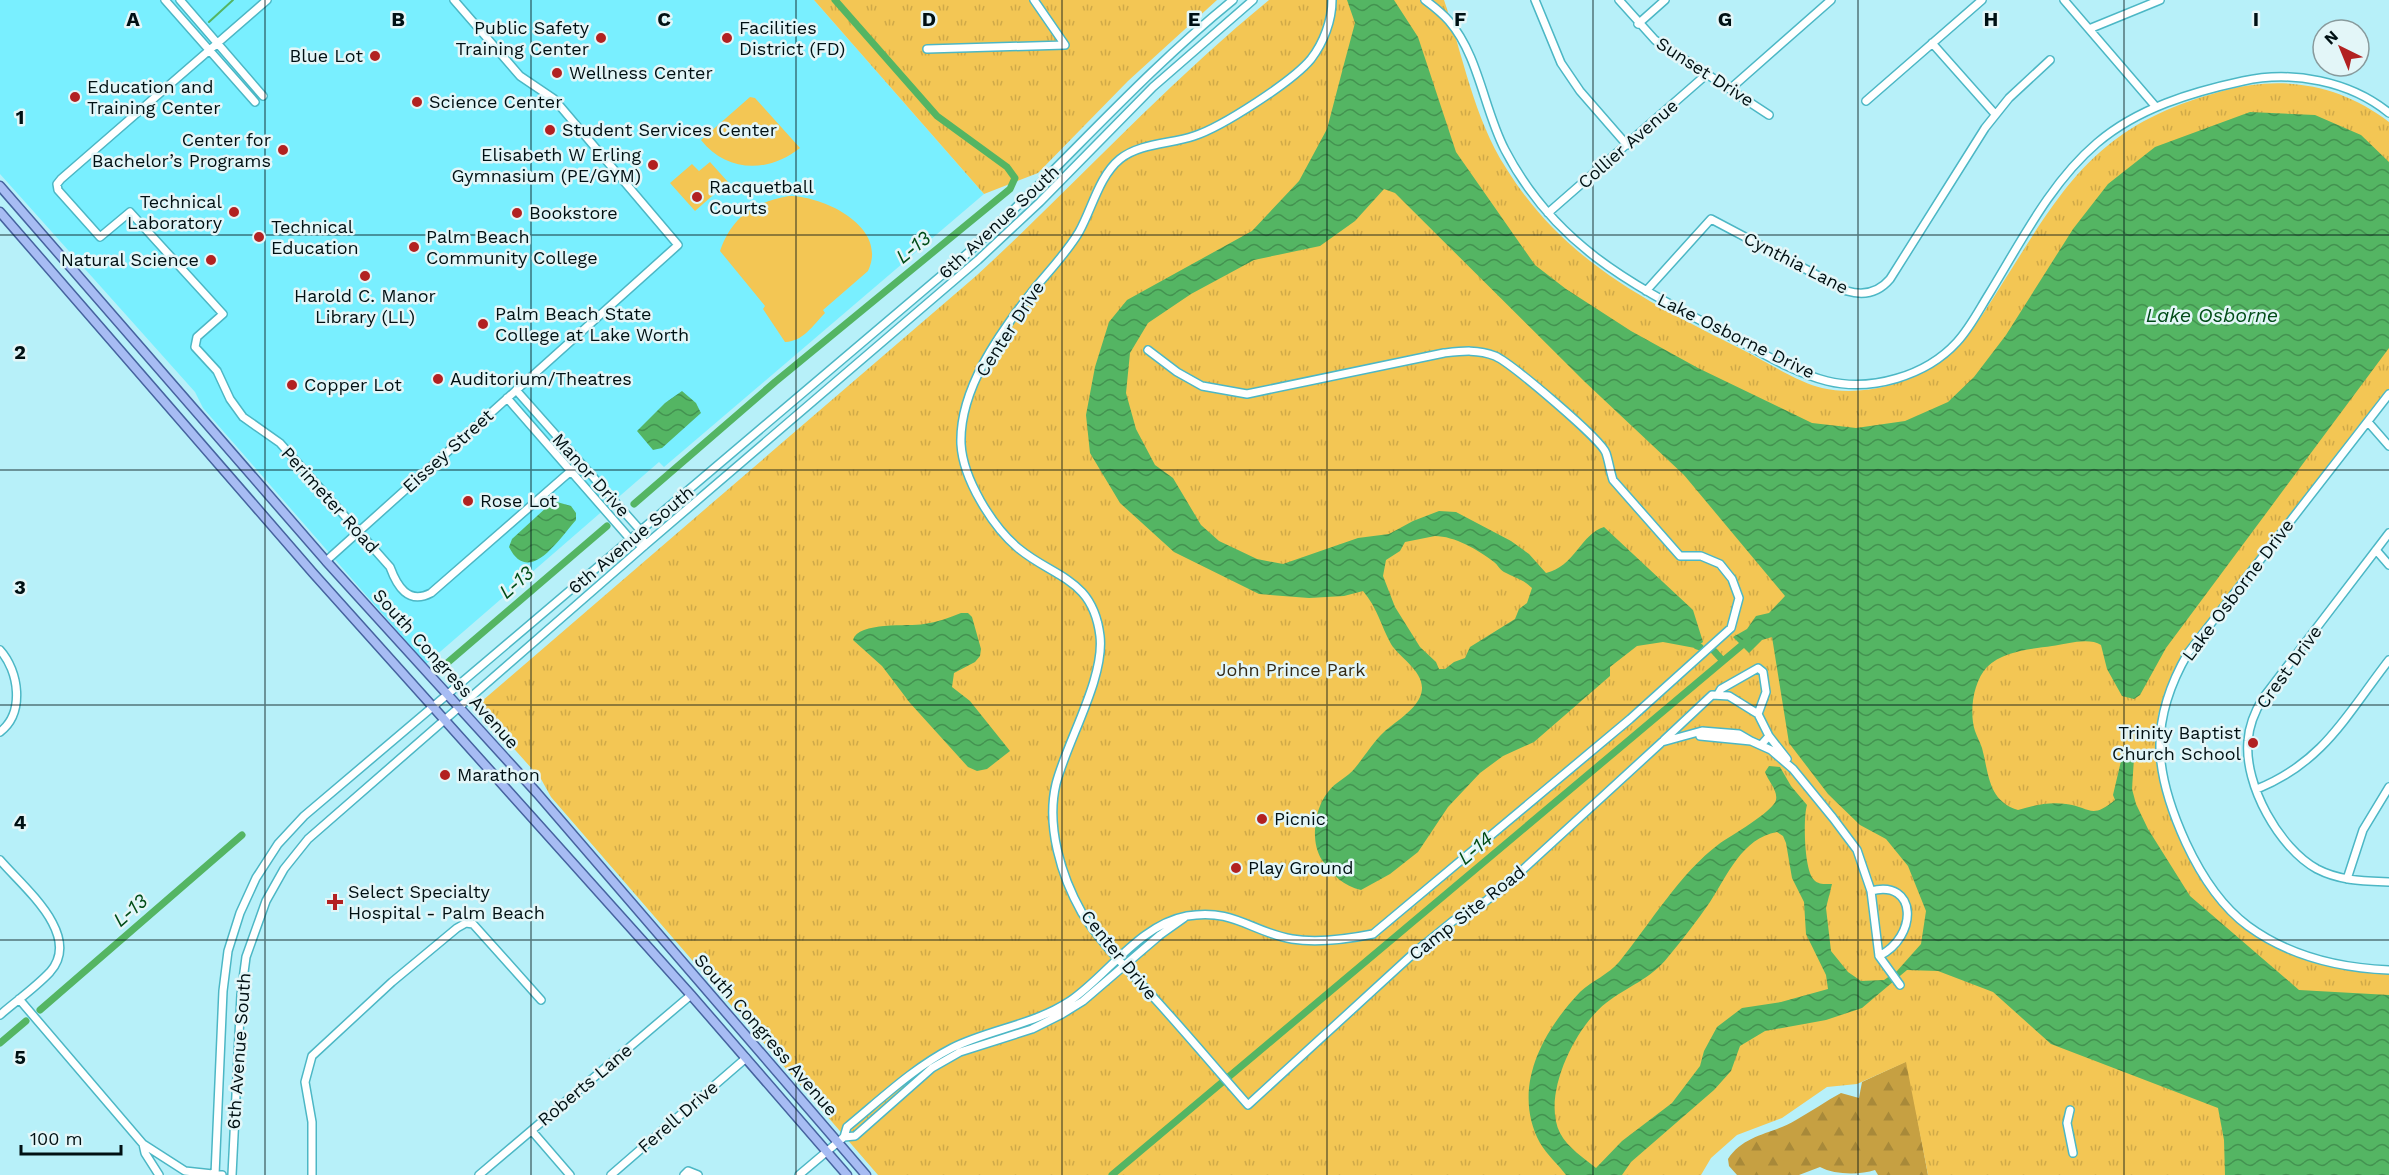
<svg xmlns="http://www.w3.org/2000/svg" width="2389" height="1175" viewBox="0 0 2389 1175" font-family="'Work Sans',sans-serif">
<defs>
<pattern id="forest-firs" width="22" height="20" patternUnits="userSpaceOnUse" patternTransform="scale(1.5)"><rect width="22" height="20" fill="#c6a042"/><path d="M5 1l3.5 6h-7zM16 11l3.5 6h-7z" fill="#a88939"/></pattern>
<pattern id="park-tufts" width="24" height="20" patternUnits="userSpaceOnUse" patternTransform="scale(1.5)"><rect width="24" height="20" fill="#f3c654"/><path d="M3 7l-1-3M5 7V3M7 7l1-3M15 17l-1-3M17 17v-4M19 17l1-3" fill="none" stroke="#cfa948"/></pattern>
<pattern id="water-waves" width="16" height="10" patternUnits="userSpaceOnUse" patternTransform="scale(1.5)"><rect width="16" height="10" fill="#54b563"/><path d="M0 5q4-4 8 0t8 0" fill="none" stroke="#439250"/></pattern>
</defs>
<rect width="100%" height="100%" fill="#b7f0f9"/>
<path fill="#79efff" d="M 0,0 L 814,0 L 984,194 L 664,467 L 659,462 L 426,664 L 203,408 L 195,392 L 0,174 Z"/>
<path fill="url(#forest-firs)" d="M 1907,1061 L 1928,1175 L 1878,1175 L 1875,1170 C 1860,1175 1835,1175 1820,1167 L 1799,1175 L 1737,1175 L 1729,1166 L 1728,1159 C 1744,1134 1773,1134 1796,1120 C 1812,1111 1826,1101 1841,1093 L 1859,1098 L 1862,1082 Z"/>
<path fill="url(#park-tufts)" d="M 814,0 L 1217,0 L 1128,81 L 1038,173 L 984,194 Z
M 1269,0 L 1444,0 C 1463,56 1474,118 1506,168 C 1565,263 1650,303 1747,352 C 1766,362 1802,384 1822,388 C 1856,396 1897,387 1927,370 C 1962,351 1981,317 2002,284 C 2067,181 2099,123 2226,90 C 2284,75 2341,85 2389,122 L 2389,389 L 2300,506 L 2298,506 L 2228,595 L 2169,682 L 2158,715 L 2157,743 L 2181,839 L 2201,878 L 2234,918 L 2255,935 L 2308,961 L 2389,973 L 2389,1175 L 1928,1175 L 1906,1062 L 1857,1084 L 1827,1087 L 1782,1118 L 1737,1135 L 1711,1158 L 1701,1175 L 878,1175 L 551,797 L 541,779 L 485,716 L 482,701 L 976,276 C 1075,185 1165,85 1269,0 Z"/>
<path fill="#f3c654" d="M 750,97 L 755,98 L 800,148 C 769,173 727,173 701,140 Z
M 710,162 L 728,182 L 695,211 L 670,183 L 692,164 L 699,171 Z
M 789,196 C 824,196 889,227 868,271 L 823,310 L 825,313 C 812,326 804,341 785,342 L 763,309 L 765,306 L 720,251 C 732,217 754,202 789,196 Z"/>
<path fill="url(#water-waves)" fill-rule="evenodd" d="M 1347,0 L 1394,0 L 1418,37 L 1456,152 L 1535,265 L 1566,289 L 1631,331 L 1698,368 L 1812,423 L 1856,428 L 1905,421 L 1948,402 L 1974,377 L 2006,335 L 2073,229 L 2108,184 L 2155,147 L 2250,112 L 2315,115 L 2361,135 L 2389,162 L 2389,348 L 2166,648 L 2140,695 L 2134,699 L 2122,696 L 2107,669 L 2101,645 C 2089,637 2066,644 2052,646 C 2032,649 2003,651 1987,667 C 1973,682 1969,712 1975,731 C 1977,737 1980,742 1982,748 C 1989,774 1988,801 2018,810 C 2035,805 2049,802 2066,804 C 2090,807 2091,820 2115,800 L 2113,795 L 2121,761 L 2130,756 L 2134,758 L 2132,789 L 2136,804 L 2148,829 L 2190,896 L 2299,990 L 2389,995 L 2389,1175 L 2225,1175 L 2224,1140 L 2218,1108 L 2051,1044 L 1993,992 L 1938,971 L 1907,970 L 1862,1008 L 1826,1020 L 1765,1031 L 1740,1046 L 1731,1071 L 1714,1090 L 1631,1162 L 1622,1175 L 1566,1175 C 1558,1164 1547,1155 1540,1143 C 1511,1089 1542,1032 1580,992 C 1592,981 1609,974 1619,962 C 1650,924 1680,873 1719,844 C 1730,836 1773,812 1776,800 C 1778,790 1768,781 1765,772 L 1769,766 L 1780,767 L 1791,786 L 1807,805 C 1803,818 1804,871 1814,880 C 1819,885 1826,884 1832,884 L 1826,908 L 1831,951 L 1848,972 L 1861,981 L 1884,980 L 1897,971 L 1921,944 L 1926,911 L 1908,866 L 1886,839 L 1860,825 L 1828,794 L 1789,743 L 1772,637 L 1762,640 L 1749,653 L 1733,637 L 1747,629 L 1756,616 L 1769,613 L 1785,596 L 1684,475 L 1585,382 L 1395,193 L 1384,189 L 1355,221 L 1320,246 L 1254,260 L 1191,294 L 1148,323 L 1130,353 L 1126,393 L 1136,429 L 1155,465 L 1173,478 L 1201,525 L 1219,541 L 1257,559 L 1283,564 L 1358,538 L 1389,534 L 1413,521 L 1439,511 L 1456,512 L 1511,541 L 1529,554 L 1546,573 C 1574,567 1582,533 1604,527 L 1693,610 L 1703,642 L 1695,648 L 1663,642 L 1637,646 L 1610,667 L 1610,676 L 1534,742 L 1503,756 L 1480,773 L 1448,807 L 1418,852 L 1390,874 L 1361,890 C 1344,886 1332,875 1322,860 C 1310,842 1314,809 1328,792 C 1335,782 1348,777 1355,768 C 1365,756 1373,742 1384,732 C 1395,722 1414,711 1420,697 C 1430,674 1400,659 1391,644 C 1381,626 1377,607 1363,591 L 1344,596 L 1309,598 L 1259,594 L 1174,552 L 1120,503 L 1090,453 L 1086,415 L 1095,367 L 1109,322 L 1127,300 L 1252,231 L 1299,181 L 1327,129 L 1344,64 L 1355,23 ZM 1435,536 C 1454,536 1479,550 1494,562 C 1498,565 1500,570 1504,572 C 1515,578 1523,579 1532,588 L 1527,603 L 1519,609 L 1515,619 L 1470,647 L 1465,658 L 1454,662 L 1445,669 L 1439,669 L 1436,662 L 1420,647 L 1395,607 L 1383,576 L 1386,560 L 1400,551 L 1405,542 ZM 1777,832 L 1783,836 L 1786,843 L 1792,878 L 1804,902 L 1806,934 L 1826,975 L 1828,989 L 1781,1002 L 1742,1008 L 1717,1027 L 1704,1051 L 1700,1066 L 1672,1103 L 1622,1141 L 1596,1168 C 1584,1158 1568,1148 1560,1133 C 1541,1095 1576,1026 1606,1003 C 1628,986 1651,979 1668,957 C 1682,940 1697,921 1710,902 C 1727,876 1742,838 1777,832 Z
M 682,391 L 696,403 L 701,413 L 662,448 L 653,450 L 637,431 L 665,403 Z
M 557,502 L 571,506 L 576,513 L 576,520 C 559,539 529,587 509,547 L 512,539 L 548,506 Z
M 961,613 L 968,613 L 972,617 L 981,649 L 980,656 L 975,662 L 954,673 L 952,687 L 970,701 L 1010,751 L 987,769 L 977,771 L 968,767 L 910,703 L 882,666 L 853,640 C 858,621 909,627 924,624 C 937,622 949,618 961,613 Z"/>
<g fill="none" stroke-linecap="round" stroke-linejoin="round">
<path stroke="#54b563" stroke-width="2" d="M 209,22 L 233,0"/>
<path stroke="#54b563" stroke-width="7" d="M 634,504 L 775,382 L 1010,189 L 1015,178 L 1007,167 L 937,116 L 835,0
M 1697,646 L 1700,647
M 1714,651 L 1723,661
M 446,664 L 607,526
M 40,1010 L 242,835
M 0,1043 L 26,1021
M 1112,1175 L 1748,640"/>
<defs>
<path id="minor" d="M 165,0 L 255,102
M 180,0 L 263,96
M 267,0 L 61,179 L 57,184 L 58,190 L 100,237 L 130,212 L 223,314 L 197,337 L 195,347 L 217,371 L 230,399 L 243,417 L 280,443 L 390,567 C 397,586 408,605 431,593 L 580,463
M 1332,0 C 1332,20 1324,42 1311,59 C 1293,81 1222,127 1194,136 C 1171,144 1140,143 1120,159 C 1099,176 1092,209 1079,232 C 1066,254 1047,273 1031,293 C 999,334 959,390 961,444 C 963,479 992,526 1018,548 C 1054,578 1093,578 1100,636 C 1105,678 1067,741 1056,784 C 1046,826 1061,876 1082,913 C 1101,944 1131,972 1155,999 C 1187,1034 1217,1070 1248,1105 L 1415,952 L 1453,921 L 1486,901 L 1517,875 L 1662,742 L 1702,731 L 1739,734 L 1751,741
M 1425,0 C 1433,6 1442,13 1449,21 C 1479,56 1484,110 1505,150 C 1556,248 1635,286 1728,335 C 1759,351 1792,372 1827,381 C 1871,392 1926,376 1957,342 C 1970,328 1979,310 1989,294 C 2021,242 2050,183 2097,143 C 2138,108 2192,92 2243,81 C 2292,70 2350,81 2389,113
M 1535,0 L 1561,63 L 1580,91 L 1627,145
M 1619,0 L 1655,40 L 1769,115
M 2064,0 L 2156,107
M 1638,24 L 1665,0
M 2089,29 L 2160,0
M 1932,43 L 1995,114
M 927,49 L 1065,45 L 1034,0
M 1730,89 L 1831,0
M 1866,101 L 1982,0
M 1548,213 L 1707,74
M 1646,291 L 1711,219 L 1847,291 C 1864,296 1879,292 1890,279 L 1985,128 L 2009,98 L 2050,60
M 516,390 L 641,531 L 644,546
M 2389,394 L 2188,653 C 2148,722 2154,773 2186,843 C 2200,873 2221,906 2248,926 C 2289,956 2340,968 2389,970
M 507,398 L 631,540 L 644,546
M 2368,422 L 2389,446
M 2389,533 L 2263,698 C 2255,711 2249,725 2248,741 C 2244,785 2279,848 2317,869 C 2340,881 2364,881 2389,882
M 2376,550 L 2389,565
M 326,561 L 678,245 L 554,99 L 520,76 L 454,0
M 0,650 C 19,671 25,713 0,732
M 1718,694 L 1721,689 L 1758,668 L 1763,672 L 1766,692 L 1758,714 L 1769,736 L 1761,745
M 1700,736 L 1751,741 L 1771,750 L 1793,769 L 1833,818 L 1857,850 L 1871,891 L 1879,956 L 1900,985
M 1769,736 L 1787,759
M 1664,740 L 1712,695 L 1729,696 L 1758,714
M 2257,789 C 2324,762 2347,714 2389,660
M 0,860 C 23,887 83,935 50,972 C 35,988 16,1001 0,1015
M 2347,879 L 2363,830 L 2389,787
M 1871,891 C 1918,879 1918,937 1879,956
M 19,999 L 143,1144 L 185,1171 L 222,1175
M 2070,1110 L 2067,1123 L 2073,1153
M 532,1131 L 570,1175
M 844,1137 L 855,1136 L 932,1068 L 960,1052 L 1032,1029 L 1062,1014 L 1083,1001 L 1160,935 L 1184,918
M 143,1144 L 145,1153 L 159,1175
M 215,1175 L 223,991 L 228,951 L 240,913 L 256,878 L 278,844 L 304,816 L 969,252 C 1059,170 1138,77 1233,0
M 232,1175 L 241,995 L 246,957 L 266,901 L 284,869 L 308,839 L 644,546 L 978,260 L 1040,202 L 1153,87 L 1253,0
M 312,1175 L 312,1122 L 305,1082 L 312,1056 L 392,982 L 457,928 L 466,923 L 473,924 L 541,1000
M 479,1175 L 691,995
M 611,1175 L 746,1058
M 684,1175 L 688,1171 L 698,1175
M 799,1175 L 844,1137 L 847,1127 C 880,1100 913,1068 952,1048 C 990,1029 1034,1025 1070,1001 C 1108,975 1139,925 1187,916 C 1234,908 1251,932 1292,939 C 1317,943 1348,939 1373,934 L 1630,719 L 1731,628 L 1739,598 L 1732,579 L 1720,564 L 1701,556 L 1680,556 L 1613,480 C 1610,471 1609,462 1606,453 C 1601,439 1511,363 1495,356 C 1478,349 1462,351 1444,353 L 1247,394 L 1202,386 L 1177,372 L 1148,350"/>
<path id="major" d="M 0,186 L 326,561 L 537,793 L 866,1175
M 0,212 L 313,573 L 691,995 L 847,1175"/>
</defs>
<use href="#minor" stroke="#4cb7c5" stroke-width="10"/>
<use href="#major" stroke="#46639f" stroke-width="11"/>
<use href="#minor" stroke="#fff" stroke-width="7"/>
<use href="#major" stroke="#a7bcf3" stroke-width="8"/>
</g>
<path fill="none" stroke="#001013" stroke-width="1.5" stroke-opacity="0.55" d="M 265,0 L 265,1175M 531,0 L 531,1175M 796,0 L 796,1175M 1062,0 L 1062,1175M 1327,0 L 1327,1175M 1593,0 L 1593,1175M 1858,0 L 1858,1175M 2124,0 L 2124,1175M 0,235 L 2389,235M 0,470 L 2389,470M 0,705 L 2389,705M 0,940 L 2389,940"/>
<g fill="#b22121" stroke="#e3f6f8" stroke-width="2">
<circle cx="601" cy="38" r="6"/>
<circle cx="727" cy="38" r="6"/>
<circle cx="375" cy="56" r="6"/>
<circle cx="557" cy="73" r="6"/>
<circle cx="75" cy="97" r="6"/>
<circle cx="417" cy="102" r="6"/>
<circle cx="550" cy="130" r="6"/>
<circle cx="283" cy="150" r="6"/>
<circle cx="653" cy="165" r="6"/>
<circle cx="697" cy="197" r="6"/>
<circle cx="234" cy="212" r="6"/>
<circle cx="517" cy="213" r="6"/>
<circle cx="259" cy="237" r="6"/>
<circle cx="414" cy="247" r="6"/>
<circle cx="211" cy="260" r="6"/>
<circle cx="365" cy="276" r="6"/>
<circle cx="483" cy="324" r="6"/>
<circle cx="438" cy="379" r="6"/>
<circle cx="292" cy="385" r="6"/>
<circle cx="468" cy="501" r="6"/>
<circle cx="2253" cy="743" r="6"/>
<circle cx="445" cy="775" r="6"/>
<circle cx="1262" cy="819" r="6"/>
<circle cx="1236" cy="868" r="6"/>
<path d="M332 893h6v6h6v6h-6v6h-6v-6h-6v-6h6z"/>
</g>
<g text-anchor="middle" stroke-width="5" stroke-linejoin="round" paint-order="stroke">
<g font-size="18" fill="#001013" stroke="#e3f6f8" text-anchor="start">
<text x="589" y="34" text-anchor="end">Public Safety<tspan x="589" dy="21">Training Center</tspan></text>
<text x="739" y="34">Facilities<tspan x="739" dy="21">District (FD)</tspan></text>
<text x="363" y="62" text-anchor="end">Blue Lot</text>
<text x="569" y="79">Wellness Center</text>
<text x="87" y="93">Education and<tspan x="87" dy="21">Training Center</tspan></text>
<text x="429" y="108">Science Center</text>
<text x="562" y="136">Student Services Center</text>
<text x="271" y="146" text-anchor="end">Center for<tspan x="271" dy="21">Bachelor’s Programs</tspan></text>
<text x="641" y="161" text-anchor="end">Elisabeth W Erling<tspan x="641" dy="21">Gymnasium (PE/GYM)</tspan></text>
<text x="709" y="193">Racquetball<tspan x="709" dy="21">Courts</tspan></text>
<text x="222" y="208" text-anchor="end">Technical<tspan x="222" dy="21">Laboratory</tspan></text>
<text x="529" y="219">Bookstore</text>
<text x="271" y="233">Technical<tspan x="271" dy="21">Education</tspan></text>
<text x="426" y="243">Palm Beach<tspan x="426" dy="21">Community College</tspan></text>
<text x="199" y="266" text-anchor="end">Natural Science</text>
<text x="365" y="302" text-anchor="middle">Harold C. Manor<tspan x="365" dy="21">Library (LL)</tspan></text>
<text x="495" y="320">Palm Beach State<tspan x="495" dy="21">College at Lake Worth</tspan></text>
<text x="450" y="385">Auditorium/Theatres</text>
<text x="304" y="391">Copper Lot</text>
<text x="480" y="507">Rose Lot</text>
<text x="2241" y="739" text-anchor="end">Trinity Baptist<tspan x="2241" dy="21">Church School</tspan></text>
<text x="457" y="781">Marathon</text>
<text x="1274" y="825">Picnic</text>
<text x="1248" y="874">Play Ground</text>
<text x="348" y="898">Select Specialty<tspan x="348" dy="21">Hospital - Palm Beach</tspan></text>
</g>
<g font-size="18" fill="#001013" stroke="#e3f6f8">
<text transform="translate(1705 72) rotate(33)" y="6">Sunset Drive</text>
<text transform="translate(1628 144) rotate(-41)" y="6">Collier Avenue</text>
<text transform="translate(999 222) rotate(-43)" y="6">6th Avenue South</text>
<text transform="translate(1796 263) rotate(27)" y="6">Cynthia Lane</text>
<text transform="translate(1010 329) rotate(-57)" y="6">Center Drive</text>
<text transform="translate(1736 336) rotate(26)" y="6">Lake Osborne Drive</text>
<text transform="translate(448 451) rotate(-42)" y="6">Eissey Street</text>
<text transform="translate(591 475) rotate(48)" y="6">Manor Drive</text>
<text transform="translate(330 500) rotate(48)" y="6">Perimeter Road</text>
<text transform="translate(631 540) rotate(-40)" y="6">6th Avenue South</text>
<text transform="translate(2238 590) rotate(-53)" y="6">Lake Osborne Drive</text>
<text transform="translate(2289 667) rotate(-54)" y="6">Crest Drive</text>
<text transform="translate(446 669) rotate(48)" y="6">South Congress Avenue</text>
<text transform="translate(1467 913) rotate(-38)" y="6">Camp Site Road</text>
<text transform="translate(1119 955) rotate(51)" y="6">Center Drive</text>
<text transform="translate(766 1035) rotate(49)" y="6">South Congress Avenue</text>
<text transform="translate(239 1051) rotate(-86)" y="6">6th Avenue South</text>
<text transform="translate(585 1085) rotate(-40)" y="6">Roberts Lane</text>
<text transform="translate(678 1117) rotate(-41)" y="6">Ferell Drive</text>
</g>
<g font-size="18" fill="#332a16" stroke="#e3f6f8">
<text x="1291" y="676">John Prince Park</text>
</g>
<g font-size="20" font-style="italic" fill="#004c17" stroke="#e3f6f8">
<text transform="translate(913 247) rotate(-39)" y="7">L-13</text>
<text x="2212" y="322">Lake Osborne</text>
<text transform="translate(516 582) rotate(-41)" y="7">L-13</text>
<text transform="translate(1475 848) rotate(-40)" y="7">L-14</text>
<text transform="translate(130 910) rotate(-41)" y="7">L-13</text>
</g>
</g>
<g font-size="20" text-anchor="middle" font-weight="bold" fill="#001013" stroke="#e3f6f8" stroke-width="5" stroke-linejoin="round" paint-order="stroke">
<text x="133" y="26">A</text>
<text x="398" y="26">B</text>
<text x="664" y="26">C</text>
<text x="929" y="26">D</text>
<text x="1194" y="26">E</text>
<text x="1460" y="26">F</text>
<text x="1725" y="26">G</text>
<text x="1991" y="26">H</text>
<text x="2256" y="26">I</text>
<text x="20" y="124">1</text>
<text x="20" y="359">2</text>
<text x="20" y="594">3</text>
<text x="20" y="829">4</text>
<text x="20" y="1064">5</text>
</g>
<g transform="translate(2341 48) rotate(317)"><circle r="28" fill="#e3f6f8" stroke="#889a9c" stroke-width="1.5"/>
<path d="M0-4.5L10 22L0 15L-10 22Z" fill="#b22121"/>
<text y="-9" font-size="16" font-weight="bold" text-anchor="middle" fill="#001013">N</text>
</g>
<path d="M21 1145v9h100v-9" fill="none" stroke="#001013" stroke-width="3"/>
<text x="30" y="1145" font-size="18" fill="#001013" stroke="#e3f6f8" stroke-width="4.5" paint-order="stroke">100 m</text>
</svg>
